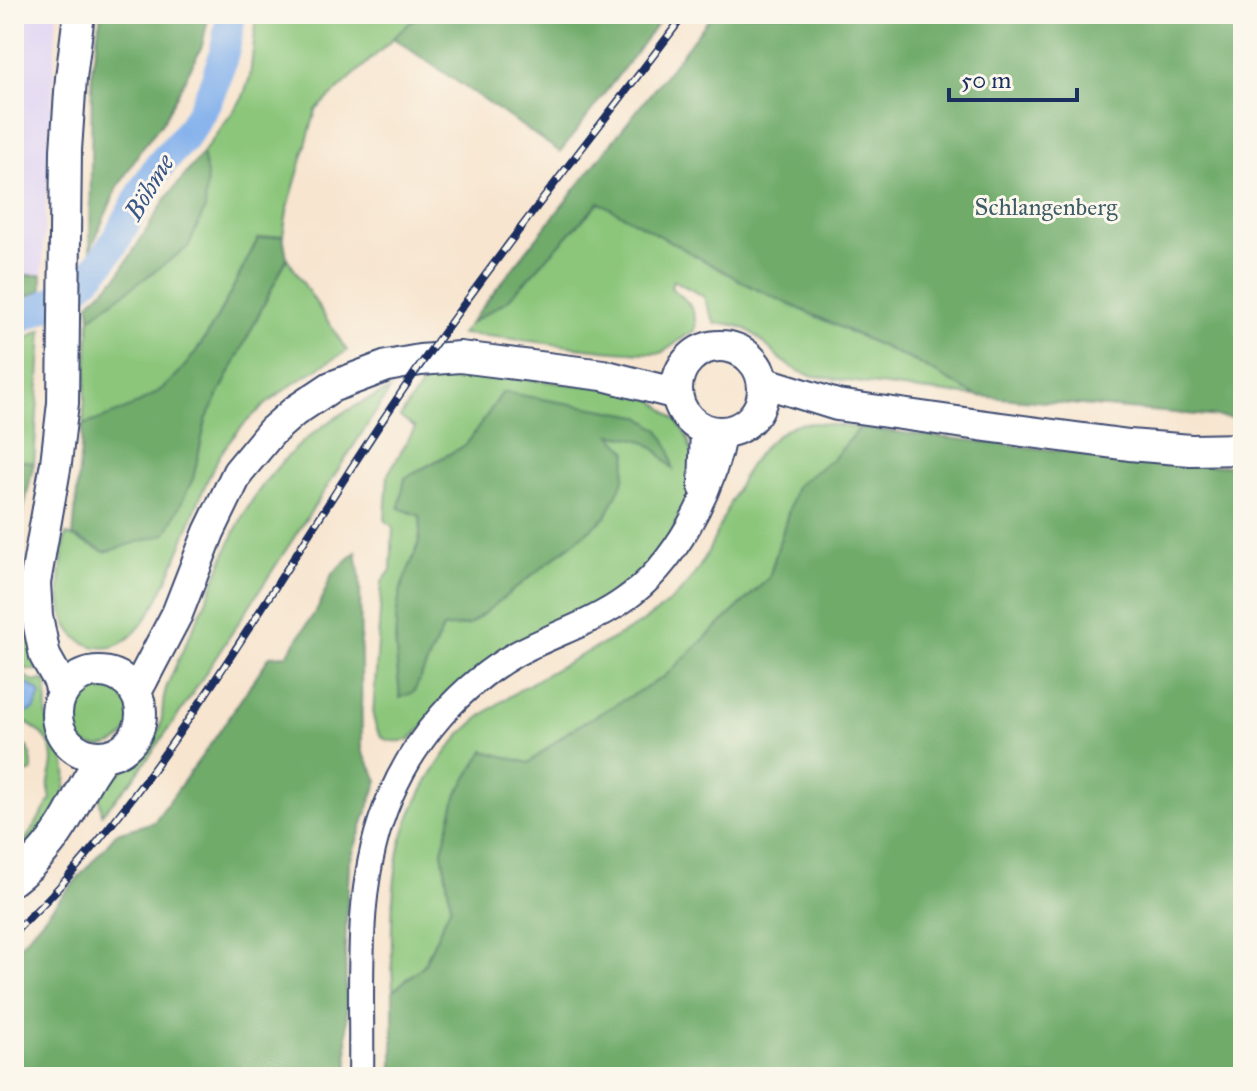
<svg xmlns="http://www.w3.org/2000/svg" width="1257" height="1091" viewBox="0 0 1257 1091" font-family="'IM FELL Great Primer',serif">
<rect width="100%" height="100%" fill="#fbf7ec"/>
<filter id="ink" filterUnits="userSpaceOnUse"><feTurbulence type="fractalNoise" baseFrequency=".0125" numOctaves="2"/><feDisplacementMap in="SourceGraphic" scale="16" xChannelSelector="R" yChannelSelector="G"/><feConvolveMatrix kernelMatrix="1 2 1 2 8 2 1 2 1" color-interpolation-filters="sRGB"/></filter>
<filter id="wash" filterUnits="userSpaceOnUse"><feTurbulence type="fractalNoise" baseFrequency=".006" numOctaves="4" result="noise"/><feDisplacementMap in="SourceGraphic" scale="32" xChannelSelector="R" yChannelSelector="G"/><feGaussianBlur stdDeviation="1.8" result="paint"/><feColorMatrix in="noise" values="0 0 0 0 0 0 0 0 0 0 0 0 0 0 0 0 0 1.4 0 .05"/><feComposite in="paint" operator="in"/></filter>
<g filter="url(#wash)">
<rect width="100%" height="100%" fill="#f7e5cf"/>
<path fill="#e0d4f4" d="M 14,14 L 57,14 L 42,275 L 14,275 Z"/>
<path fill="#8bc67a" stroke="#537a6c" stroke-width="2" fill-rule="evenodd" d="M 257,14 L 420,14 L 316,110 L 287,211 L 283,235 L 258,239 C 232,287 202,362 156,393 C 135,407 108,417 83,425 L 90,318 L 103,308 L 203,159 L 202,154 L 242,99 L 250,77 Z
M 599,202 L 752,287 L 916,362 L 977,396 C 931,391 886,387 841,380 C 825,377 807,377 793,368 C 763,351 758,320 715,324 L 703,296 L 673,280 L 671,288 C 687,299 698,311 695,331 C 681,336 673,348 660,353 C 593,353 528,338 461,334 L 469,324 L 508,300 Z
M 287,258 L 347,351 C 302,377 253,406 224,449 C 191,495 166,632 112,647 C 102,649 92,647 83,642 C 49,621 61,566 66,534 L 105,552 L 193,479 L 206,420 Z
M 42,330 L 34,463 L 14,459 L 14,349 L 15,344 Z
M 432,369 L 645,392 L 677,421 L 688,439 L 695,464 L 691,493 L 679,522 L 658,553 L 633,578 L 601,600 L 520,640 L 409,740 C 385,744 378,740 373,716 L 382,582 L 391,570 L 393,527 L 385,520 L 388,474 L 415,428 L 400,417 ZM 503,392 L 659,430 L 656,449 L 643,439 L 609,435 L 606,517 L 469,625 L 443,628 L 424,670 L 400,697 L 395,640 L 401,588 L 422,538 L 420,516 L 405,478 L 466,445 Z
M 390,390 L 179,714 L 134,778 L 102,814 L 99,794 C 116,772 145,758 158,733 C 165,719 160,703 167,686 C 180,654 196,624 210,592 C 221,566 230,538 244,514 C 278,454 328,415 390,390 Z
M 818,423 L 860,428 L 835,457 L 796,486 L 769,578 L 664,677 L 569,731 L 529,763 L 457,794 L 442,851 L 451,905 L 424,965 L 393,991 C 391,950 391,897 398,857 C 405,812 443,746 479,718 C 508,695 540,678 572,660 C 610,640 660,618 688,583 C 728,534 732,455 794,425 C 800,422 811,423 818,423 Z
M 15,601 L 24,611 L 44,668 C 30,673 25,669 14,661 Z
M 14,670 L 35,682 L 46,679 C 48,692 45,712 48,723 C 51,737 62,749 65,763 C 74,805 39,837 14,866 L 14,849 L 22,846 L 51,799 C 47,783 49,782 52,768 C 58,740 35,727 14,716 Z
M65 713a34 34 0 1 1 68 0a34 34 0 1 1-68 0Z
M 14,741 C 31,743 32,757 32,771 L 14,776 Z"/>
<path fill="#70ab6a" stroke="#466d64" stroke-width="2" d="M 101,14 L 209,14 L 202,46 L 164,120 L 140,151 L 116,190 L 90,251 L 92,69 Z
M 420,14 L 665,14 L 560,152 L 393,38 Z
M 713,14 L 1243,14 L 1243,419 L 977,396 L 916,362 L 752,287 L 599,202 L 508,300 L 469,324 Z
M 202,154 L 207,174 L 205,209 L 188,247 L 90,318 L 89,303 L 117,277 L 167,197 Z
M 283,235 L 287,258 L 206,420 L 193,479 L 166,534 L 105,552 L 73,536 L 83,425 C 108,417 135,407 156,393 C 202,362 232,287 258,239 Z
M 14,275 L 42,275 L 42,290 L 14,302 Z
M 503,392 L 639,416 L 659,430 L 670,449 L 673,469 C 650,441 646,439 611,435 L 627,451 L 624,479 L 606,517 L 469,625 L 443,628 L 414,692 L 400,698 C 397,662 391,622 402,586 C 411,558 423,548 420,516 L 399,508 L 405,478 L 466,445 Z
M 860,428 L 1187,465 L 1243,466 L 1243,1077 L 393,1077 L 393,991 L 424,965 L 451,905 L 442,851 L 457,794 L 484,751 L 529,763 L 569,731 L 664,677 L 769,578 L 796,486 L 835,457 Z
M 14,459 L 34,463 L 14,553 Z
M 356,552 L 360,578 L 362,751 L 378,780 L 349,864 L 345,948 L 348,1077 L 14,1077 L 14,952 L 117,833 L 154,822 L 215,738 L 270,656 L 287,655 L 319,606 L 332,574 Z"/>
<path fill="#82b0ec" stroke="#4e70a5" stroke-width="2" d="M 14,677 L 38,690 L 41,695 L 34,710 L 24,714 L 14,710 Z"/>
<g fill="none" stroke-linecap="round" stroke-linejoin="round">
<path stroke="#82b0ec" stroke-width="5" d="M 14,377 L 25,316"/>
<path stroke="#82b0ec" stroke-width="30" d="M 14,321 C 41,308 71,296 92,273 C 119,243 133,204 156,170 C 164,158 175,149 184,138 C 211,103 226,57 231,14"/>
</g>
</g>
<g filter="url(#ink)">
<g fill="none" stroke-linecap="round" stroke-linejoin="round">
<defs>
<path id="minor" d="M 701,487 L 703,429
M 361,1077 C 363,983 352,885 390,797 C 415,738 461,685 516,654 C 551,635 592,623 624,600 C 675,565 713,492 724,432"/>
<path id="major" d="M677 389a43 43 0 1 1 86 0a43 43 0 1 1-86 0Z
M 763,382 L 837,405 L 986,426 L 1129,445 L 1191,450 L 1243,449
M57 714a42 42 0 1 1 84 0a42 42 0 1 1-84 0Z
M 136,692 L 177,614 L 209,532 L 238,472 L 272,431 L 295,411 L 331,387 L 387,366 L 420,360 L 460,357 L 603,375 L 677,394
M 62,694 L 59,681 L 45,656 L 37,616 L 35,583 L 56,463 L 63,403 L 66,150 L 71,78 L 79,14
M 14,879 C 36,862 54,841 68,816 C 80,795 87,776 104,756"/>
</defs>
<use href="#minor" stroke="#3c4a6f" stroke-width="28"/>
<use href="#major" stroke="#3c4a6f" stroke-width="34"/>
<use href="#minor" stroke="#fff" stroke-width="24"/>
<use href="#major" stroke="#fff" stroke-width="30"/>
<defs>
<path id="rail" d="M 14,933 C 32,914 52,896 69,876 C 199,726 293,550 405,387 C 493,259 591,138 685,14"/>
</defs>
<use href="#rail" stroke="#1b2f5e" stroke-width="8"/>
<use href="#rail" stroke="#fbf7ec" stroke-width="5" stroke-dasharray="15" stroke-linecap="butt"/>
</g>
</g>
<g text-anchor="middle" stroke-width="6" stroke-linejoin="round" paint-order="stroke">
<g font-size="24" fill="#3d5c66" stroke="#fbf7ec">
<text x="1046" y="215">Schlangenberg</text>
</g>
<g font-size="26" font-style="italic" fill="#3a5689" stroke="#fbf7ec">
<text transform="translate(149 187) rotate(-59)" y="9">Böhme</text>
</g>
</g>
<rect width="1257" height="1091" fill="none" stroke="#fbf7ec" stroke-width="48"/>
<path d="M949 88v12h128v-12" fill="none" stroke="#1b2f5e" stroke-width="4"/>
<text x="961" y="88" font-size="24" fill="#1b2f5e" stroke="#fbf7ec" stroke-width="6" paint-order="stroke">50 m</text>
</svg>
